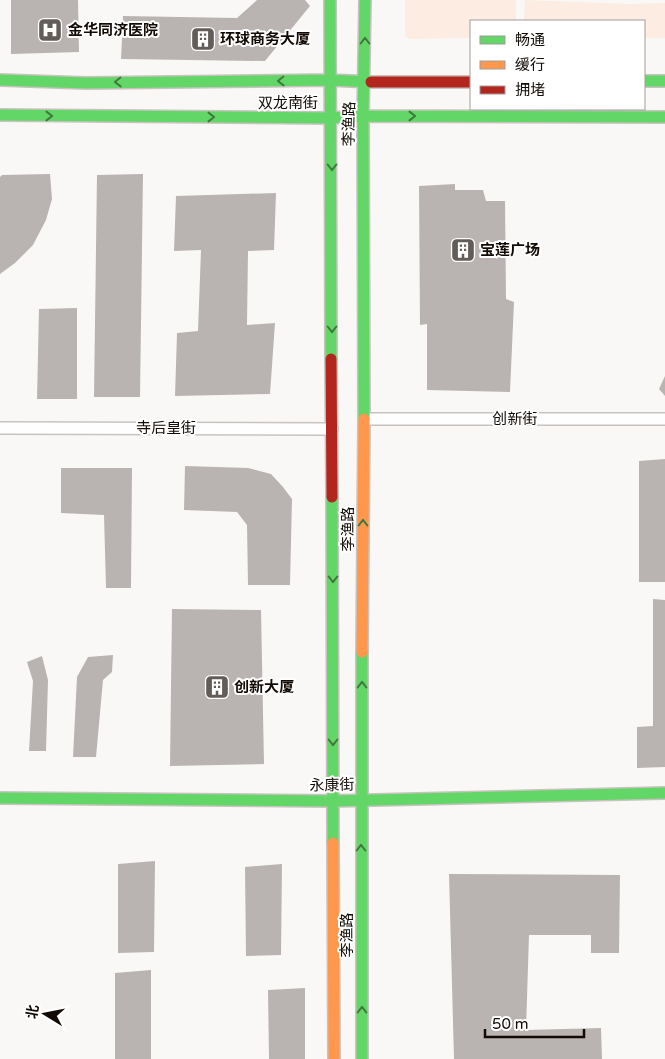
<svg xmlns="http://www.w3.org/2000/svg" width="665" height="1059" viewBox="0 0 665 1059" font-family="'Varela Round','Noto Sans SC',sans-serif">
<rect width="100%" height="100%" fill="#faf8f6"/>
<path fill="#fcece1" d="M 405,0 L 516,0 L 516,21 L 471,21 L 471,38 L 410,39 L 405,36 Z
M 525,0 L 629,4 L 665,3 L 665,38 L 644,38 L 644,21 L 524,21 Z"/>
<path fill="#b9b4b1" d="M 11,0 L 78,0 L 79,52 L 11,54 Z
M 257,0 L 305,0 L 310,6 L 265,61 L 121,59 L 123,16 L 237,18 Z
M 50,174 L 52,199 L 46,220 L 33,245 L 15,263 L 0,274 L 0,177 L 2,175 Z
M 143,174 L 140,397 L 94,397 L 97,175 Z
M 455,184 L 455,190 L 483,190 L 486,201 L 505,201 L 506,299 L 514,302 L 510,392 L 427,390 L 427,324 L 420,325 L 419,186 Z
M 276,193 L 274,250 L 248,251 L 247,325 L 275,323 L 270,394 L 175,396 L 177,333 L 198,331 L 201,250 L 174,251 L 176,196 Z
M 77,308 L 77,399 L 37,399 L 39,309 Z
M 665,376 L 665,396 L 659,389 Z
M 665,459 L 665,582 L 639,582 L 639,461 Z
M 185,466 L 248,468 L 271,474 L 283,487 L 292,499 L 290,585 L 248,585 L 247,525 L 237,512 L 184,510 Z
M 61,468 L 132,468 L 131,588 L 106,588 L 104,515 L 61,513 Z
M 653,599 L 665,600 L 665,767 L 637,768 L 637,727 L 653,726 Z
M 172,609 L 261,610 L 264,764 L 170,766 Z
M 113,655 L 112,672 L 103,680 L 96,757 L 73,757 L 77,677 L 88,657 Z
M 42,656 L 48,680 L 46,751 L 29,751 L 33,681 L 27,662 Z
M 155,861 L 154,952 L 118,953 L 118,864 Z
M 282,864 L 281,955 L 246,956 L 245,867 Z
M 449,874 L 620,875 L 619,953 L 591,953 L 591,935 L 529,935 L 526,1030 L 601,1028 L 602,1059 L 454,1059 Z
M 151,970 L 151,1059 L 115,1059 L 115,973 Z
M 305,988 L 305,1059 L 269,1059 L 268,990 Z"/>
<g fill="none" stroke-linecap="round" stroke-linejoin="round">
<defs>
<path id="street" d="M 364,419 L 665,419
M 0,428 L 332,429"/>
<path id="fast" d="M 330,0 L 331,359
M 0,80 L 86,83 L 330,80 L 371,82
M 644,81 L 665,81
M 0,115 L 331,118 L 363,116 L 665,117
M 364,419 L 363,116 L 365,0
M 332,497 L 333,843
M 0,798 L 333,801 L 665,793
M 362,1059 L 362,652"/>
<path id="slow" d="M 362,652 L 364,419
M 333,843 L 334,1059"/>
<path id="jam" d="M 371,82 L 471,82
M 331,359 L 332,497"/>
</defs>
<use href="#street" stroke="#c8c3bf" stroke-width="14"/>
<use href="#fast" stroke="#c8c3bf" stroke-width="14"/>
<use href="#slow" stroke="#c8c3bf" stroke-width="14"/>
<use href="#jam" stroke="#c8c3bf" stroke-width="14"/>
<use href="#street" stroke="#fefefe" stroke-width="11"/>
<use href="#fast" stroke="#63d668" stroke-width="11"/>
<use href="#slow" stroke="#ff974d" stroke-width="11"/>
<use href="#jam" stroke="#b3261e" stroke-width="11"/>
</g>
<defs><path id="oneway-chevron" d="M-2-3.5L2.5 0L-2 3.5" fill="none" stroke-width="1.6" stroke-linecap="round" stroke-linejoin="round" transform="scale(1.25)"/></defs>
<g stroke="#3e7a3b">
<use href="#oneway-chevron" transform="translate(365 41) rotate(-90)"/>
<use href="#oneway-chevron" transform="translate(281 81) rotate(179)"/>
<use href="#oneway-chevron" transform="translate(118 82) rotate(179)"/>
<use href="#oneway-chevron" transform="translate(49 116)"/>
<use href="#oneway-chevron" transform="translate(412 116)"/>
<use href="#oneway-chevron" transform="translate(211 117)"/>
<use href="#oneway-chevron" transform="translate(332 167) rotate(90)"/>
<use href="#oneway-chevron" transform="translate(332 329) rotate(90)"/>
<use href="#oneway-chevron" transform="translate(363 523) rotate(-90)"/>
<use href="#oneway-chevron" transform="translate(333 579) rotate(90)"/>
<use href="#oneway-chevron" transform="translate(362 685) rotate(-90)"/>
<use href="#oneway-chevron" transform="translate(333 742) rotate(90)"/>
<use href="#oneway-chevron" transform="translate(361 848) rotate(-90)"/>
<use href="#oneway-chevron" transform="translate(362 1010) rotate(-90)"/>
</g>
<defs>
<symbol id="hospital-square" viewBox="-11 -11 22 22"><rect x="-9" y="-9" width="18" height="18" rx="4" fill="#635d59" stroke="#fff"/><path d="M-5-5h3v3.5h4V-5h3V5h-3V1.5h-4V5h-3Z" fill="#fff"/></symbol>
<symbol id="building-square" viewBox="-11 -11 22 22"><rect x="-9" y="-9" width="18" height="18" rx="4" fill="#635d59" stroke="#fff"/><path d="M-4-6H4V6H1V3H-1V6H-4ZM-2.5-4.3h1.7v1.8h-1.7ZM.8-4.3h1.7v1.8H.8ZM-2.5-1h1.7V.8h-1.7ZM.8-1h1.7V.8H.8Z" fill="#fff"/></symbol>
</defs>
<g fill-rule="evenodd">
<use href="#hospital-square" x="36" y="16" width="28" height="28"/>
<use href="#building-square" x="189" y="25" width="28" height="28"/>
<use href="#building-square" x="449" y="236" width="28" height="28"/>
<use href="#building-square" x="203" y="673" width="28" height="28"/>
</g>
<g text-anchor="middle" stroke-width="4" stroke-linejoin="round" paint-order="stroke">
<g font-size="15" font-weight="bold" fill="#110a05" stroke="#fff" text-anchor="start">
<text x="68" y="35">金华同济医院</text>
<text x="220" y="44">环球商务大厦</text>
<text x="480" y="255">宝莲广场</text>
<text x="234" y="692">创新大厦</text>
</g>
<g font-size="15" fill="#110a05" stroke="#fff">
<text x="288" y="108">双龙南街</text>
<text transform="translate(349 124) rotate(-89)" y="5">李渔路</text>
<text x="515" y="424">创新街</text>
<text x="166" y="433">寺后皇街</text>
<text transform="translate(348 529) rotate(-90)" y="5">李渔路</text>
<text transform="translate(332 785) rotate(-1)" y="5">永康街</text>
<text transform="translate(347 935) rotate(-90)" y="5">李渔路</text>
</g>
</g>
<rect x="470" y="20" width="175" height="90" fill="#ffffff" stroke="#a09d9b"/>
<rect x="480" y="36" width="25" height="8" fill="#63d668" stroke="#a09d9b"/>
<text x="515" y="45" font-size="15" fill="#110a05">畅通</text>
<rect x="480" y="61" width="25" height="8" fill="#ff974d" stroke="#a09d9b"/>
<text x="515" y="70" font-size="15" fill="#110a05">缓行</text>
<rect x="480" y="86" width="25" height="8" fill="#b3261e" stroke="#a09d9b"/>
<text x="515" y="95" font-size="15" fill="#110a05">拥堵</text>
<g transform="translate(45 1014) rotate(280)" stroke="#ffffff" stroke-width="4" paint-order="stroke">
<path d="M0-4L9 19L0 12L-9 19Z" fill="#110a05"/>
<text y="-8" font-size="14" font-weight="bold" text-anchor="middle" fill="#110a05">北</text>
</g>
<path d="M485 1029v8h99v-8" fill="none" stroke="#110a05" stroke-width="2.5"/>
<text x="492" y="1029" font-size="15" fill="#110a05" stroke="#ffffff" stroke-width="4" paint-order="stroke">50 m</text>
</svg>
